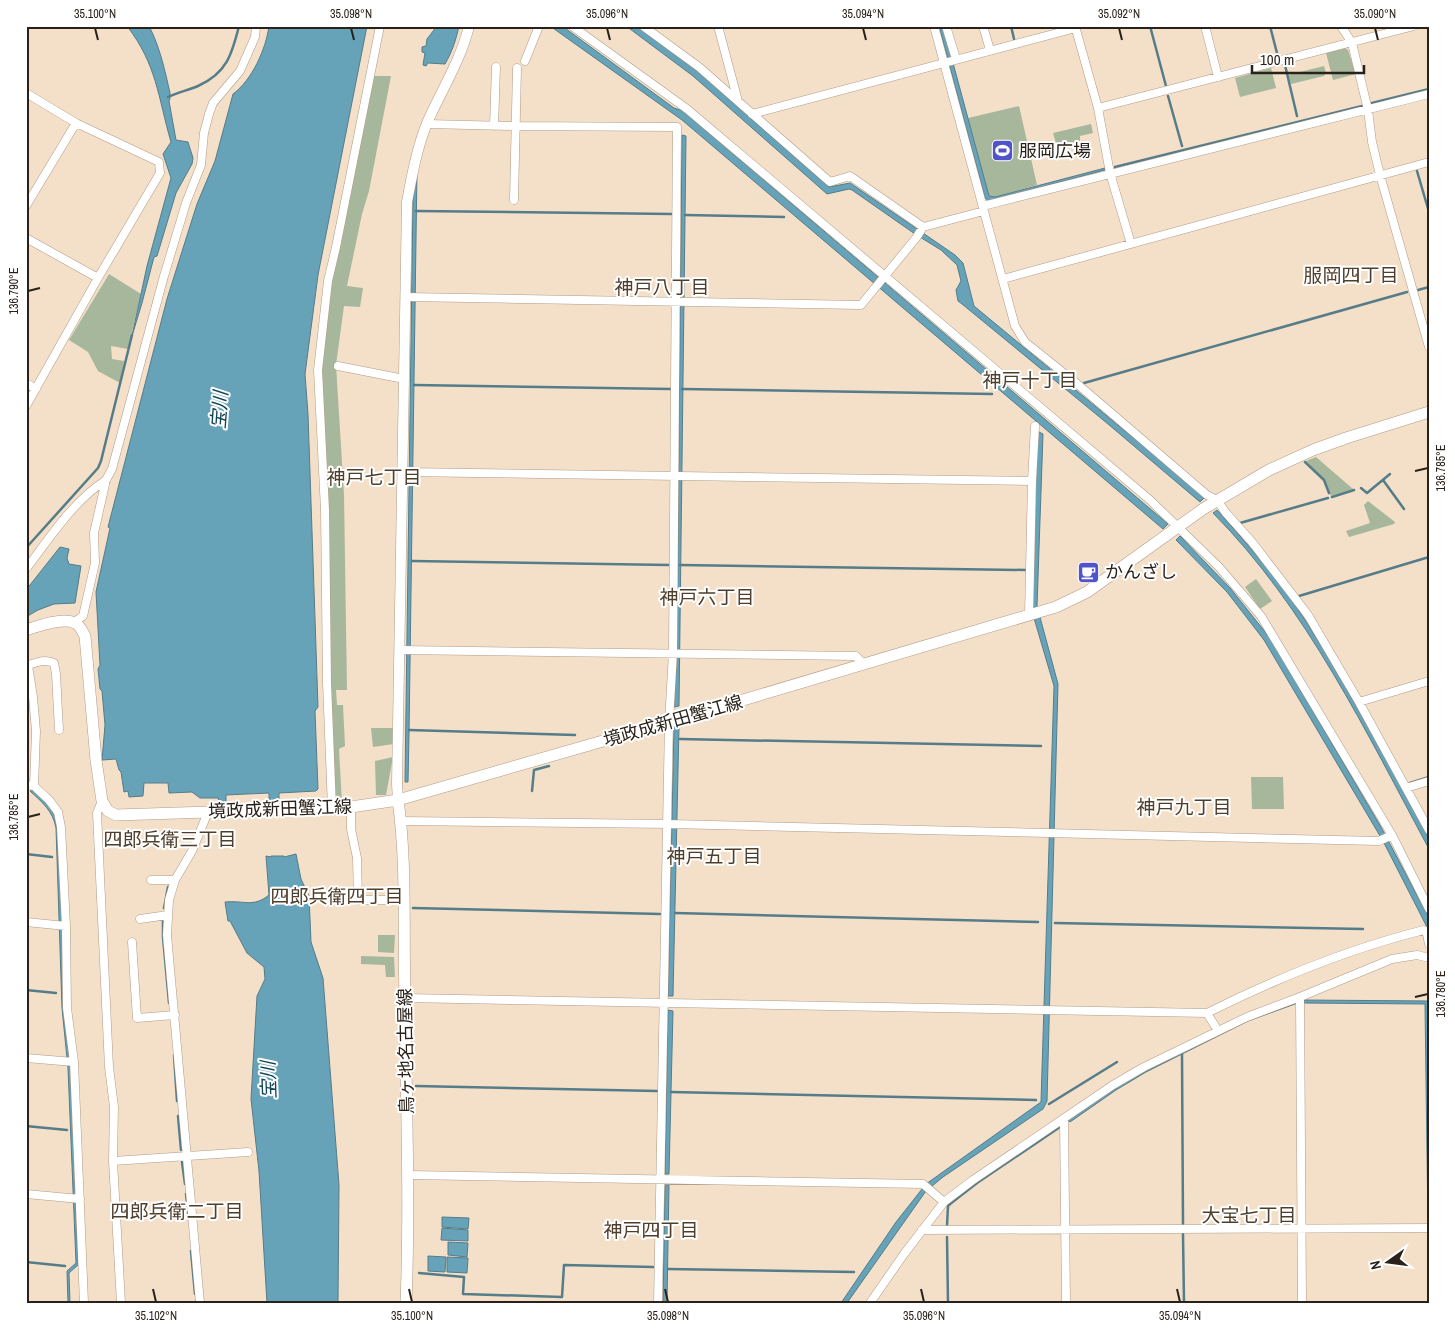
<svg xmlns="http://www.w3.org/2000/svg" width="1455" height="1329" viewBox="0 0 1455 1329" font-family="'Archivo Narrow','Noto Sans JP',sans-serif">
<rect width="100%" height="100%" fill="#f4dfc9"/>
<path fill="#a7b79c" d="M 1345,48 L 1348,50 L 1356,74 L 1333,80 L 1326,53 Z
M 1324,66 L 1326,73 L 1324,76 L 1291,84 L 1288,75 Z
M 1271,68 L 1276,88 L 1240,97 L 1235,78 Z
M 373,76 L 391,76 L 369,191 L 362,214 L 347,286 L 363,288 L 360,307 L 344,306 L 336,365 L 344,495 L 347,690 L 336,690 L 337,705 L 343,705 L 345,746 L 339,749 L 342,803 L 337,804 L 334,795 L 321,371 L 335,256 Z
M 1019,106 L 1037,185 L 995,197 L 989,196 L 968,118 Z
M 1091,124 L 1093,133 L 1080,136 L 1080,141 L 1057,147 L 1053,133 Z
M 109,274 L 141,294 L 128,349 L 111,346 L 112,359 L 124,361 L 120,383 L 98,371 L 88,352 L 69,340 Z
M 1316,457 L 1353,489 L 1331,496 L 1324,480 L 1306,461 Z
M 1368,501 L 1395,522 L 1394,524 L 1349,537 L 1346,531 L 1370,523 L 1364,505 Z
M 1256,579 L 1272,601 L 1260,609 L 1245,587 Z
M 371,728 L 394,728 L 394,744 L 373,747 Z
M 393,757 L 386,795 L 376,795 L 375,761 Z
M 1251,777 L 1283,777 L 1284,809 L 1252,809 Z
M 378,935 L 395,935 L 394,953 L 378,952 Z
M 361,956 L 394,957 L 395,977 L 386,977 L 385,965 L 361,964 Z"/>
<path fill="#67a3b8" stroke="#557c89" d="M 127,26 L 149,26 C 160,47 165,71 170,93 L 170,99 L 169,101 L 176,140 L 188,142 L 193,158 L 192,164 L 176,193 L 157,256 L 154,257 L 142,303 L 132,336 L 147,266 L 171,178 L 163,154 L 171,142 C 158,97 157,65 127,26 Z
M 269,26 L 367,26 L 318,275 L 305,374 L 308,414 L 318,707 L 315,711 L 318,789 L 316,791 L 279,793 L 279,799 L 271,800 L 269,799 L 269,793 L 226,795 L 226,802 L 220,804 L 218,798 L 200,798 L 192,792 L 169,793 L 168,783 L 144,783 L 143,796 L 129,797 L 128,791 L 124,792 L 121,772 L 119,770 L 116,759 L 102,760 L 105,725 L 102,691 L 100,689 L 98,669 L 100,665 L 96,592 L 110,528 L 108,527 L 167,299 L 197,204 L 215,161 L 233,94 C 252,80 266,49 269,26 Z
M 437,26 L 459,26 C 456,40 452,52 445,64 L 428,63 L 426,66 L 423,65 L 425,53 L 422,52 L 422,47 L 426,46 L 427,39 Z
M 550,26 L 562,26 L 674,108 L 683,111 L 1168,524 L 1163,529 L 682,120 Z
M 626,26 L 637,26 L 697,71 L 829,187 L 850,183 L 955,255 L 963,263 L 974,306 L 1205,497 L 1200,502 L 1108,424 L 962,304 L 958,301 L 956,290 L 961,281 L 957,265 L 941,250 L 915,234 L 852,190 L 849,189 L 827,194 L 693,76 Z
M 939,26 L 943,26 L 989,196 L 995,197 L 1105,168 L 1105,170 L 989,201 L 985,198 Z
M 682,135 L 686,136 L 679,706 L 674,707 L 677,649 Z
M 417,169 L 409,734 L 408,782 L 405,782 L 413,197 Z
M 1037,431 L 1043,434 L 1037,606 L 1058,684 L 1047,1101 L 1043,1109 L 943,1177 L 926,1191 L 847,1303 L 841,1303 L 896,1222 L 926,1184 L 1041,1102 L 1054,686 L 1031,608 Z
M 1217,510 C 1249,546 1281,582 1307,623 C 1351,693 1390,766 1429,838 L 1429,849 C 1366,732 1307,608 1213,513 Z
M 1180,536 L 1230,588 L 1270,638 L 1381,827 L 1429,918 L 1429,931 L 1383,841 L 1264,640 L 1227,592 L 1176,540 Z
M 60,547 L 69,549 L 67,558 L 69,564 L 81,566 L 75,603 L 54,604 L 38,610 L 26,617 L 26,590 Z
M 679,726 L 673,996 L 668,996 L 674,727 Z
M 36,790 L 50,806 L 57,817 L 63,915 L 64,1008 L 71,1068 L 78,1265 L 69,1273 L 70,1303 L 68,1303 L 67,1271 L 76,1263 L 68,1068 L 62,1008 L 56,828 C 53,811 42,802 30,791 Z
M 296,854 L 301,879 L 309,896 L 311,942 L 323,978 L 339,1185 L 338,1303 L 267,1303 L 259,1171 L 251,1099 L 257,996 L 265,979 L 264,967 L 247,953 L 230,921 L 228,921 L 225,902 C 244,900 253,908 269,895 L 266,856 L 271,857 L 271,856 L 284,856 L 284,857 Z
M 1304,1000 L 1429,1001 L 1429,1303 L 1425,1004 L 1304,1003 Z
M 1295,1002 L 1295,1004 L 1248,1021 L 1146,1072 L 1116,1090 L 1070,1122 L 1068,1120 C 1094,1103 1119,1085 1145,1070 C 1193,1043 1243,1021 1295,1002 Z
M 668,1010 L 673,1011 L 669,1174 L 665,1174 Z
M 669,1184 L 667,1303 L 663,1303 L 665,1186 Z
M 442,1217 L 469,1218 L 468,1229 L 442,1227 Z
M 442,1228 L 468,1230 L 468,1241 L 441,1240 Z
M 448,1242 L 468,1243 L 467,1257 L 448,1255 Z
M 428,1256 L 446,1257 L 445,1272 L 428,1271 Z
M 447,1257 L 468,1258 L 467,1273 L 447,1272 Z"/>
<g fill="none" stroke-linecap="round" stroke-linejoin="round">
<path stroke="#557c89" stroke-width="2.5" d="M 1011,26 L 1014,39
M 1150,26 L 1166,86
M 1270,26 L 1278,57
M 1285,65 L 1297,116
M 1168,96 L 1182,146
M 168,97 C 178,92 189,90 198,86 C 227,73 232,54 239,26
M 1372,103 L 1429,89
M 1115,167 L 1362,106
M 1417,171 L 1429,212
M 416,211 L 672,214
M 685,215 L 784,217
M 1418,290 L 1429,287
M 1084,383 L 1407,292
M 414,385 L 671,389
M 682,389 L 992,394
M 1305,462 L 1324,480 L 1329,493
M 1383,480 L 1404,509
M 1361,488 L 1367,493 L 1390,474
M 1332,497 L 1354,490
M 1240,523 L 1328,498
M 26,548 L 98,468 L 101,461 L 132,335
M 412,561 L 669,565
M 680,565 L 1026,570
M 1299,596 L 1429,557
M 409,730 L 575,735
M 680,739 L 1041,746
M 1410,783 L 1429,777
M 532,791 L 534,770 L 549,766
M 26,854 L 52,857
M 164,908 L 168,887
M 413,908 L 660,914
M 675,913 L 1038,922
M 163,920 L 163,937 L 169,1003
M 1055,923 L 1363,929
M 26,990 L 56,993
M 1182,1054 L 1183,1224
M 174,1055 L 177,1101
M 416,1086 L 657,1091
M 671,1092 L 1036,1100
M 1049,1104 L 1117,1062
M 178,1116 L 181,1150
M 26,1126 L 67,1130
M 182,1162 L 185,1184
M 186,1194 L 189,1220
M 947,1226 L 948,1206 L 950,1204 L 977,1183 L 1060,1127
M 1183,1234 L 1184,1303
M 947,1237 L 948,1303
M 191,1251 L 195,1294
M 26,1262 L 65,1266
M 668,1269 L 854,1272
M 419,1273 L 464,1277 L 463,1294 L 562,1297 L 564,1265 L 653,1267
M 196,1301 L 196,1303"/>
<defs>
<path id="minor" d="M 572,26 L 687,109 L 1150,500 L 1219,567 L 1261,616 L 1392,835 L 1429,909
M 643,26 L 699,67 L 830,182 L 850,176 L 923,227 L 984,211
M 718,26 L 738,101
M 934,26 L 1015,326 L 1025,342 L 1075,382 L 1207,495 L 1217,500 L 1226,513 L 1252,542 L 1308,615 L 1359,702 L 1429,830
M 946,26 L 956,59
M 983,26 L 990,50
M 1075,26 L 1098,108 L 1110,173 L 1131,244
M 1205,26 L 1218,77
M 1341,26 L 1352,43 L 1368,110 L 1372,142 L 1380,175 L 1429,347
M 525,61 L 539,26
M 26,93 L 76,123 L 159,162 L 160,173 L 98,278 L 26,406
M 1098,108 L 1414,26
M 752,114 L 1076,28
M 427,124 L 515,126 L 677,127 L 673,653 L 669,722 L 658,1303
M 494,126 L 496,67
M 514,200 L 517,68
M 26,206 L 76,123
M 983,206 L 1429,94
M 26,238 L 98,278
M 1003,279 L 1429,162
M 406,297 L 861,305 L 916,238 L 923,227
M 338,366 L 404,379
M 26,383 L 36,389
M 402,472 L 1032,481
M 26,569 C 50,538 72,502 106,480
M 1029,615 L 1032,481 L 1035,426
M 74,622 L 83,616 L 95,563 L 94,533 L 106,480 L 112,469 L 164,276 L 186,203 L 201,165 L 204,133 L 209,114 L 213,103 L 240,71 L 255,37 L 256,26
M 400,650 L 856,656 L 864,665
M 26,666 C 35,663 45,658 54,663 L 56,674 L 59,730
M 28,666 L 33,697 L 36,731 L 34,786
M 1359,702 L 1429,681
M 26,785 L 34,786 L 49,800 L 58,812 L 61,827 L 66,926 L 67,1008 L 74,1062 L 84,1303
M 1406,788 L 1429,781
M 102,801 L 97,813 L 109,1067 L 114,1107 L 113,1161 L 121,1303
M 351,807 L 351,829 L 357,858 L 358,900 L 403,900
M 332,808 L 327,683 L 325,510 L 318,370 L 328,281 L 336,247 L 380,26
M 401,821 L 671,824 L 1379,841 L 1392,835
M 151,880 L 175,880
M 140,919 L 168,915
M 26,922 L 66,926
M 1429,933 L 1427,934 L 1429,944
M 132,942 L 137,1018 L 175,1015
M 1300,997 L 1302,1303
M 405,998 L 1207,1013 C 1277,978 1348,949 1424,930 L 1427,934
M 1207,1013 L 1218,1031
M 26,1058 L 74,1062
M 1064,1119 L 1066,1303
M 113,1161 L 248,1152
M 409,1175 L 923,1184 L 944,1202
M 26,1194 L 80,1199
M 922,1230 L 1429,1228
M 200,1303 L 167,935 L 169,900 L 175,880 L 192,851 L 208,812
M 870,1303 L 904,1254 L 944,1202 L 973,1180 L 1113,1085 L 1144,1067 L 1247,1017 L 1300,997 L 1392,959 L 1417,955 L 1429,958"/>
<path id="tertiary" d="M 398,800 L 397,784 L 407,202 C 412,175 417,148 427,123 C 441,91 461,60 469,26"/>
<path id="secondary" d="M 26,630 C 38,626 63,617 75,623 C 80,625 82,631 85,636 L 96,760 L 102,801 L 108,811 L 116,815 L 332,808 L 351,807 L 398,800 L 669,722 L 1056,607 L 1087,592 L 1203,509 L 1269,470 L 1313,450 L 1346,438 L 1429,412
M 398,800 C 407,864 403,931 405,996 C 406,1099 410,1201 406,1303"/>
</defs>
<use href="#minor" stroke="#b09c87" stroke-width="9"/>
<use href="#tertiary" stroke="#b09c87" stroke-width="11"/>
<use href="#secondary" stroke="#b09c87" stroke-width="12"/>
<use href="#minor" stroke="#fff" stroke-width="8"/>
<use href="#tertiary" stroke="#fff" stroke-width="10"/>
<use href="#secondary" stroke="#fff" stroke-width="11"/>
</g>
<path fill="none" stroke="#2a221a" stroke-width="2" d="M 95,28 L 98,40M 351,28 L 354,40M 607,28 L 610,40M 863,28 L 866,40M 1119,28 L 1122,40M 1375,28 L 1378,40M 28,291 L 40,288M 1415,471 L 1428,468M 28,817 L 40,814M 1415,997 L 1428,994M 153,1289 L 156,1302M 409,1289 L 412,1302M 665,1289 L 668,1302M 921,1289 L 924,1302M 1177,1289 L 1180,1302"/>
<defs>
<symbol id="stadium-square" viewBox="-11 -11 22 22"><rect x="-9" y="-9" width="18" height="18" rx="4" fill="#4f54cb" stroke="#fff"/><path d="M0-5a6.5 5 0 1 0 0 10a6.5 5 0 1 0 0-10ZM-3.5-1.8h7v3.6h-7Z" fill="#fff"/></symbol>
<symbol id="cafe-square" viewBox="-11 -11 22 22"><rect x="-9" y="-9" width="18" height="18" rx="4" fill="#4f54cb" stroke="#fff"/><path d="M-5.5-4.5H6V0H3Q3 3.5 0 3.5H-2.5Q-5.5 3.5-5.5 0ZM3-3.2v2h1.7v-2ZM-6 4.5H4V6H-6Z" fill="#fff"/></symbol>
</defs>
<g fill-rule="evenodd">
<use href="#stadium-square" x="990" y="138" width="25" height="25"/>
<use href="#cafe-square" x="1076" y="560" width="25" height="25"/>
</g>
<g text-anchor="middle" stroke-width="4" stroke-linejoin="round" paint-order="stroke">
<g font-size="18" fill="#2a221a" stroke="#fff" text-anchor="start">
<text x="1019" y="157">服岡広場</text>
<text x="1105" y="578">かんざし</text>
</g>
<g font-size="18" fill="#2a221a" stroke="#fff">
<text transform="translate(673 721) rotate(-16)" y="6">境政成新田蟹江線</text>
<text transform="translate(280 809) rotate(-2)" y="6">境政成新田蟹江線</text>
<text transform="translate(406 1051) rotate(-91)" y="6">鳥ヶ地名古屋線</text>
</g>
<g font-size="19" fill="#4f3e2b" stroke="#fff">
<text x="1351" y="282">服岡四丁目</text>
<text x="662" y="294">神戸八丁目</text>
<text x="1030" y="387">神戸十丁目</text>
<text x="374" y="484">神戸七丁目</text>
<text x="707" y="604">神戸六丁目</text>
<text x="1184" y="814">神戸九丁目</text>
<text x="170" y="846">四郎兵衛三丁目</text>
<text x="714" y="863">神戸五丁目</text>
<text x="337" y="903">四郎兵衛四丁目</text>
<text x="177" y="1218">四郎兵衛二丁目</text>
<text x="1249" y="1222">大宝七丁目</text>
<text x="651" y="1237">神戸四丁目</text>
</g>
<g font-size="19" font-style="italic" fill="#0f4454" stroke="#fff">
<text transform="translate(219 410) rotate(-86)" y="7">宝川</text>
<text transform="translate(268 1080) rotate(-92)" y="7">宝川</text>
</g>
</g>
<rect width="1455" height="1329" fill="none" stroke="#ffffff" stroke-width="55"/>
<g transform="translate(1388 1262) rotate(256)" stroke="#ffffff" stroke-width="4" paint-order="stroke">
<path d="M0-4L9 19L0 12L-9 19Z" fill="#2a221a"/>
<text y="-8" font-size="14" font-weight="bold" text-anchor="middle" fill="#2a221a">N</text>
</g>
<path d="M1252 65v8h112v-8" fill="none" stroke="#2a221a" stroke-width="2.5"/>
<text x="1260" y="65" font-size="15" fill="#2a221a" stroke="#ffffff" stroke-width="4" paint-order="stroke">100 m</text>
<rect x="28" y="28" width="1400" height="1274" fill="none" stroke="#2a221a" stroke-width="2"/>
<g font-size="12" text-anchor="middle" fill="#2a221a">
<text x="95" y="18">35.100°N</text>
<text x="351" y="18">35.098°N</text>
<text x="607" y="18">35.096°N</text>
<text x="863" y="18">35.094°N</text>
<text x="1119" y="18">35.092°N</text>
<text x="1375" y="18">35.090°N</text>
<text transform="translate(14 291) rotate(-90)" y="4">136.790°E</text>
<text transform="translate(1441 468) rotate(-90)" y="4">136.785°E</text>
<text transform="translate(14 817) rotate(-90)" y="4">136.785°E</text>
<text transform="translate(1441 994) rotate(-90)" y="4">136.780°E</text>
<text x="156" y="1320">35.102°N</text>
<text x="412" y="1320">35.100°N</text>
<text x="668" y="1320">35.098°N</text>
<text x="924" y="1320">35.096°N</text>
<text x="1180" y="1320">35.094°N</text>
</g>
</svg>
